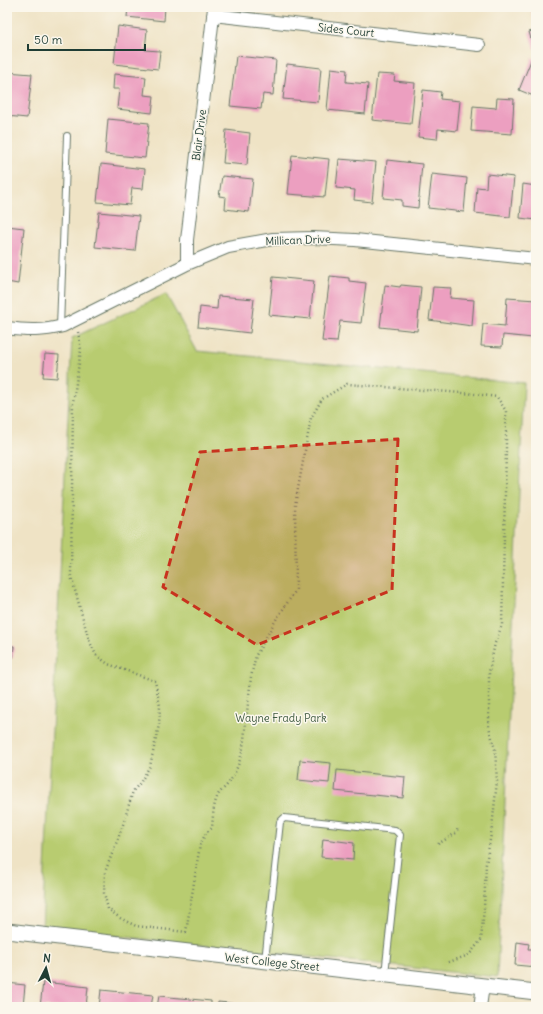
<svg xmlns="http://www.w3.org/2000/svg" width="543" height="1014" viewBox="0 0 543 1014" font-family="Delius,sans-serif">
<rect width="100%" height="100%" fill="#fbf7ec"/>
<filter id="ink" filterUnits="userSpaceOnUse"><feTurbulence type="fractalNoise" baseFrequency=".025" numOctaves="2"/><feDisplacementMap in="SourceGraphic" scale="8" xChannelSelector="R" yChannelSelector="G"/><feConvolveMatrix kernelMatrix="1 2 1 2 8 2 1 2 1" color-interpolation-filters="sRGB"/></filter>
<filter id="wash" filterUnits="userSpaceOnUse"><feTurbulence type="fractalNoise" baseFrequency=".012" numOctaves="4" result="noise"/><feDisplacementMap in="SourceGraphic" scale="16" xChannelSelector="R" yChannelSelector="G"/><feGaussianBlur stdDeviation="0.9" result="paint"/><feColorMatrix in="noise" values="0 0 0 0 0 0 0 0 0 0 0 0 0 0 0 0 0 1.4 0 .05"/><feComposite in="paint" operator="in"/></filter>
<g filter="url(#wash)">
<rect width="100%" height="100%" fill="#efe3c5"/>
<path fill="#b8cc70" stroke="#6c8452" d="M 166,294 L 197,351 L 524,383 L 497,977 L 42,928 L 72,338 Z"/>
<g id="blocks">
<path fill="#ec9fc0" d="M 128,7 L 165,7 L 164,21 L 127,17 Z
M 536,8 L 536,27 L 531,10 Z
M 118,26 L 147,30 L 145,50 L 160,51 L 158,69 L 114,64 Z
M 536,30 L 536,48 L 534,49 L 529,32 Z
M 236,56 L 276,60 L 273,95 L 263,94 L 261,109 L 230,106 Z
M 532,58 L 536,60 L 536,97 L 519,90 Z
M 287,64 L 321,68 L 318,102 L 283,99 Z
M 331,68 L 347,70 L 346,82 L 368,84 L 365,114 L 327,110 Z
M 7,72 L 32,74 L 27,118 L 7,116 Z
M 114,74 L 146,77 L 144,95 L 154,96 L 152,113 L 117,109 L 119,89 L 113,89 Z
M 377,74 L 395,75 L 394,81 L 415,83 L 411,124 L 372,120 Z
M 423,90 L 441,92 L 440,99 L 460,101 L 457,131 L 438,129 L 437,139 L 418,137 Z
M 497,98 L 514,99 L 512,134 L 471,131 L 473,106 L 496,108 Z
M 108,119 L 149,123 L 145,158 L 105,154 Z
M 226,130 L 250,133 L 247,165 L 223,163 Z
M 292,155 L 329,159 L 325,197 L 288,194 Z
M 339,159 L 376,162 L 372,202 L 354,200 L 355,190 L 336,188 Z
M 387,160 L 422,164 L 418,208 L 402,206 L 402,200 L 383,198 Z
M 101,164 L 145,169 L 143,189 L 132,188 L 130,205 L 97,202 Z
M 432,174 L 467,178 L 464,212 L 428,208 Z
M 487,174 L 514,177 L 510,217 L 475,213 L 477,187 L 486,188 Z
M 222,176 L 253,179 L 249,212 L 225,209 L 226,197 L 219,196 Z
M 523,184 L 536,186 L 536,220 L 520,218 Z
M 99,212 L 139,216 L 135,251 L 95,247 Z
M 7,226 L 24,228 L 18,284 L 7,282 Z
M 330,276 L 349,278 L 349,281 L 366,283 L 361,323 L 340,321 L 337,342 L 322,341 Z
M 273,277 L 314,281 L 310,319 L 269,315 Z
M 385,285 L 400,287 L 401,285 L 421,287 L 417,331 L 380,327 Z
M 433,287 L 451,288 L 450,298 L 474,300 L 472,326 L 429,320 Z
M 218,296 L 254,299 L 250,333 L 198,327 L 200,307 L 217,309 Z
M 507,298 L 536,300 L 533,338 L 503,335 L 502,347 L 481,346 L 483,324 L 505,326 Z
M 45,354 L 59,355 L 57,378 L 43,377 Z
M 7,646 L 14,646 L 13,658 L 7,657 Z
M 300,760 L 331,763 L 329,783 L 298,780 Z
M 337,770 L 405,777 L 403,798 L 335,791 Z
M 323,839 L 354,843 L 353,860 L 321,857 Z
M 517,942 L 529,944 L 528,949 L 536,949 L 536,967 L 515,965 Z
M 43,982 L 88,987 L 86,1007 L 40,1007 Z
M 7,983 L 25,985 L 23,1007 L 7,1007 Z
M 101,990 L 153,995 L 151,1007 L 99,1007 Z
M 159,996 L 211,1001 L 211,1007 L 157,1007 Z
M 218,1002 L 257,1006 L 257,1007 L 218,1007 Z"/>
</g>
</g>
<g filter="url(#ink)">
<use href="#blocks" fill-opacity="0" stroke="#687767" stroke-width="1"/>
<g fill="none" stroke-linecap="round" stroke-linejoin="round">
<defs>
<path id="service" d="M 60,327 L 67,136
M 265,961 L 280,822 L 284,818 L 395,830 L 400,835 L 385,974"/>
<path id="minor" d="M 213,15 L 479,45
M 187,264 L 187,240 L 214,8
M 7,328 C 28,331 43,331 63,326 L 187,264 L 228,247 L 273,239 L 313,238 L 355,240 L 536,259
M 480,1007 L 483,986"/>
<path id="tertiary" d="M 7,931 L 536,992"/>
</defs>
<use href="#service" stroke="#687767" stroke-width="8"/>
<use href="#minor" stroke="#687767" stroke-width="14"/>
<use href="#tertiary" stroke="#687767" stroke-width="17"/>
<path stroke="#687767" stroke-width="2.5" stroke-dasharray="1 3" stroke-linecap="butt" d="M 78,332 L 81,350 L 73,403 L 71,576 L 89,640 L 96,655 L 108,664 L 155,681 L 160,706 L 159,725 L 150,766 L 140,783 L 133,791 L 122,828 L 105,872 L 104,893 L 108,909 L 120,918 L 136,926 L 186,932 L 200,845 L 206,833 L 212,828 C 213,817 213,805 218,795 C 220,791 224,789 227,785 C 235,775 240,762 243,748 L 251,677 L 256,655 L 277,618 L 296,590 L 295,505 L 311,418 L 322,399 L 347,384 L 475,394 L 497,397 L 506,411 L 506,449 L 502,625 L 495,643 L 489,672 L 489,727 L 495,749 L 497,781 L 492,828 L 486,864 L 484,908 L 481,940 L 469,955 L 446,963
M 438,844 L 456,833 L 458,828"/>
<use href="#service" stroke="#fff" stroke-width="6"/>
<use href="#minor" stroke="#fff" stroke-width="12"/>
<use href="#tertiary" stroke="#fff" stroke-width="15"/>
</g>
</g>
<path fill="#c8321e" fill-opacity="0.2" stroke="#c8321e" stroke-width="3" stroke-dasharray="8 5" stroke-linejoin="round" d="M 398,439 L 392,590 L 257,645 L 163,587 L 200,452 Z"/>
<g text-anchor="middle" stroke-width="3" stroke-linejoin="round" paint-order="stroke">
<g font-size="11" fill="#1f3d34" stroke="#fbf7ec">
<text transform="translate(346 30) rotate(6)" y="4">Sides Court</text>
<text transform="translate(199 135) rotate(-83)" y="4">Blair Drive</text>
<text transform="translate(298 240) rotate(-2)" y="4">Millican Drive</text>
<text transform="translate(272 962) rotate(6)" y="4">West College Street</text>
</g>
<g font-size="11" fill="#3e5a40" stroke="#fbf7ec">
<text x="281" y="722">Wayne Frady Park</text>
</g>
</g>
<rect width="543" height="1014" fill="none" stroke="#fbf7ec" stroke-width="24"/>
<g transform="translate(46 968) rotate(6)" stroke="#fbf7ec" stroke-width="3" paint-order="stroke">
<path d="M0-3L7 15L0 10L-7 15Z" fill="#1f3d34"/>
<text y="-6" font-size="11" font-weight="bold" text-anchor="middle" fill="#1f3d34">N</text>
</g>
<path d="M28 44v6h117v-6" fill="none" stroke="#1f3d34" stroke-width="2"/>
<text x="34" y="44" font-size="12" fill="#1f3d34" stroke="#fbf7ec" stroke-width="3" paint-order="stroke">50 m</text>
</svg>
